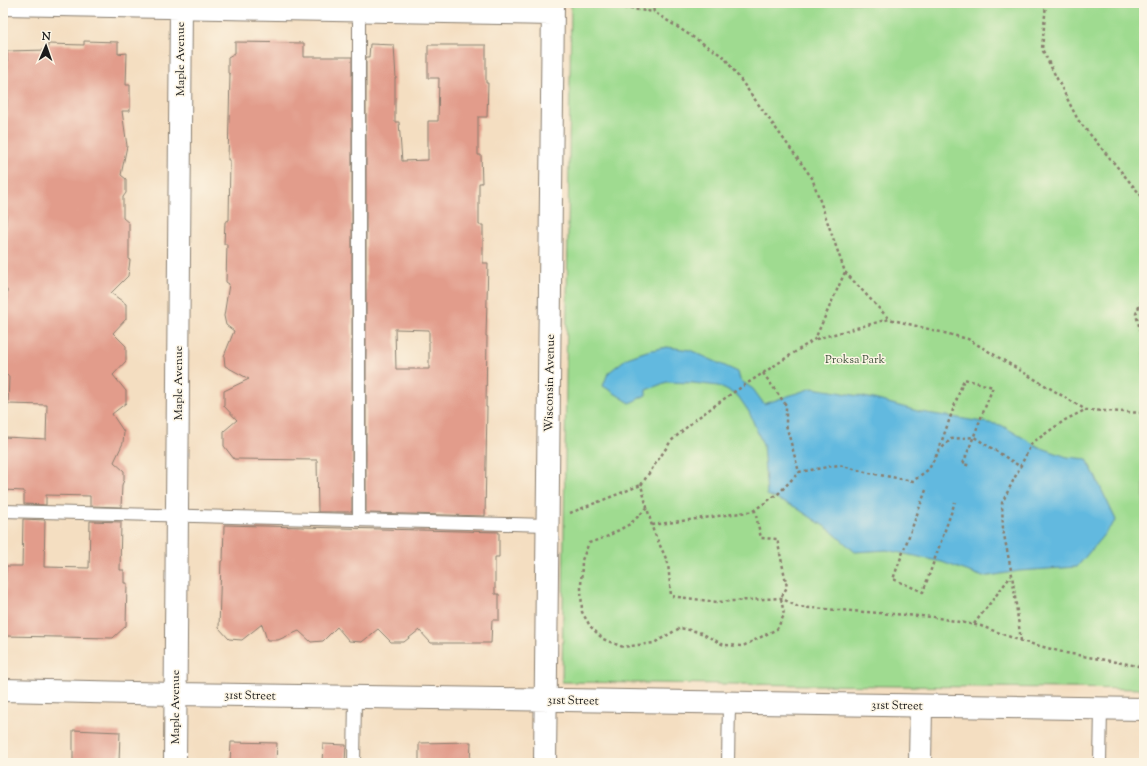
<svg xmlns="http://www.w3.org/2000/svg" width="1147" height="766" viewBox="0 0 1147 766" font-family="'Sorts Mill Goudy',serif">
<rect width="100%" height="100%" fill="#fcf5e5"/>
<filter id="ink" filterUnits="userSpaceOnUse"><feTurbulence type="fractalNoise" baseFrequency=".025" numOctaves="2"/><feDisplacementMap in="SourceGraphic" scale="8" xChannelSelector="R" yChannelSelector="G"/><feConvolveMatrix kernelMatrix="1 2 1 2 8 2 1 2 1" color-interpolation-filters="sRGB"/></filter>
<filter id="wash" filterUnits="userSpaceOnUse"><feTurbulence type="fractalNoise" baseFrequency=".012" numOctaves="4" result="noise"/><feDisplacementMap in="SourceGraphic" scale="16" xChannelSelector="R" yChannelSelector="G"/><feGaussianBlur stdDeviation="0.9" result="paint"/><feColorMatrix in="noise" values="0 0 0 0 0 0 0 0 0 0 0 0 0 0 0 0 0 1.4 0 .05"/><feComposite in="paint" operator="in"/></filter>
<g filter="url(#wash)">
<rect width="100%" height="100%" fill="#f4dec1"/>
<path fill="#9fdb90" stroke="#5e7c56" d="M 571,3 L 1144,3 L 1144,689 L 562,682 Z"/>
<path fill="#62b9df" stroke="#3f6a7e" d="M 667,347 L 690,350 L 738,372 L 740,380 L 753,389 L 764,404 L 812,388 L 838,392 L 874,399 L 921,412 L 1001,425 L 1039,447 L 1067,457 L 1087,459 L 1116,520 L 1077,567 L 1019,571 L 983,577 L 942,562 L 887,550 L 855,552 L 830,530 L 795,507 L 767,495 L 763,445 L 749,412 L 738,396 L 718,386 L 693,383 L 667,382 L 646,390 L 646,395 L 630,403 L 603,386 L 608,373 L 627,358 L 647,351 Z"/>
<g id="blocks">
<path fill="#e29c8b" fill-rule="evenodd" d="M 84,41 L 118,42 L 118,54 L 127,53 L 126,85 L 130,85 L 130,111 L 122,111 L 127,146 L 121,175 L 126,179 L 126,193 L 123,197 L 123,218 L 129,223 L 129,260 L 130,260 L 128,276 L 111,293 L 126,304 L 126,319 L 113,333 L 126,346 L 126,361 L 113,375 L 126,391 L 126,403 L 112,414 L 124,432 L 123,443 L 114,462 L 124,471 L 124,480 L 122,485 L 121,507 L 90,506 L 90,496 L 46,495 L 46,505 L 24,504 L 24,491 L 3,490 L 4,437 L 46,439 L 47,405 L 8,404 L 9,376 L 4,375 L 7,290 L 5,290 L 7,124 L 6,124 L 8,74 L 7,51 L 48,50 L 48,44 L 84,45 Z
M 235,42 L 304,43 L 304,57 L 352,57 L 352,512 L 318,512 L 317,460 L 234,459 L 224,446 L 224,431 L 237,420 L 224,406 L 224,391 L 249,379 L 225,366 L 224,356 L 234,331 L 226,325 L 224,316 L 229,284 L 226,282 L 227,244 L 224,244 L 225,222 L 229,220 L 230,160 L 228,160 L 230,74 L 228,73 L 228,57 L 235,53 Z
M 370,44 L 394,45 L 396,78 L 395,78 L 395,122 L 399,122 L 402,161 L 428,160 L 428,121 L 438,121 L 439,78 L 428,78 L 428,45 L 486,45 L 486,83 L 488,83 L 487,117 L 478,117 L 478,155 L 481,155 L 482,183 L 479,183 L 479,225 L 483,225 L 483,263 L 488,263 L 486,336 L 487,336 L 486,407 L 487,407 L 485,516 L 366,513 L 366,57 L 369,57 ZM 395,329 L 429,330 L 429,369 L 396,369 Z
M 23,519 L 45,520 L 44,567 L 89,568 L 90,521 L 121,522 L 120,570 L 124,570 L 124,583 L 127,583 L 126,626 L 113,638 L 4,636 L 6,566 L 22,566 Z
M 224,525 L 499,532 L 499,557 L 495,557 L 495,594 L 499,594 L 499,620 L 492,620 L 491,643 L 431,643 L 419,630 L 404,642 L 391,642 L 378,629 L 362,642 L 349,641 L 337,627 L 323,641 L 311,642 L 299,631 L 278,640 L 267,640 L 262,624 L 242,640 L 229,639 L 219,628 L 221,561 L 223,561 Z
M 73,730 L 120,732 L 119,763 L 73,763 Z
M 231,742 L 277,743 L 276,763 L 230,763 Z
M 471,742 L 470,763 L 419,763 L 419,743 Z
M 323,744 L 346,745 L 345,763 L 322,763 Z"/>
</g>
</g>
<g filter="url(#ink)">
<use href="#blocks" fill-opacity="0" stroke="#887d6e" stroke-width="1"/>
<g fill="none" stroke-linecap="round" stroke-linejoin="round">
<defs>
<path id="service" d="M 3,511 L 547,525
M 359,520 L 359,6
M 354,763 L 355,697
M 728,763 L 729,702
M 1100,763 L 1101,708"/>
<path id="minor" d="M 3,4 L 552,14
M 3,690 L 176,694 L 1144,709
M 175,763 L 181,3
M 545,763 L 553,3
M 920,763 L 921,706"/>
</defs>
<use href="#service" stroke="#887d6e" stroke-width="14"/>
<use href="#minor" stroke="#887d6e" stroke-width="24"/>
<path stroke="#887d6e" stroke-width="2.5" stroke-dasharray="3 3" stroke-linecap="butt" d="M 588,3 L 654,12
M 652,3 L 654,12 L 724,57 L 812,178 L 845,272 L 815,339 L 728,396 L 696,419 L 671,441 L 641,485 L 653,530 L 668,563 L 671,596 L 717,602 L 781,598 L 798,607 L 933,617 L 981,626 L 1021,641 L 1066,653 L 1144,667
M 1046,3 L 1042,49 L 1078,120 L 1144,199
M 845,272 L 889,319
M 1144,295 L 1136,314 L 1144,345
M 816,339 L 889,319 L 968,339 L 1086,410 L 1144,413
M 763,373 L 786,405 L 786,425 L 799,472 L 839,465 L 869,473 L 913,481 L 929,469 L 938,452 L 951,439 L 974,437 L 1021,467
M 926,490 L 893,579 L 923,592 L 955,502
M 647,508 L 630,524 L 606,537 L 589,543 L 582,560 L 581,588 L 582,612 L 590,626 L 603,639 L 623,647 L 654,643 L 680,628 L 699,632 L 724,645 L 743,646 L 777,629 L 784,615 L 781,598 L 787,587 L 777,539 L 761,538 L 755,511 L 652,525
M 753,511 L 779,493 L 799,472
M 570,513 L 641,485
M 974,624 L 1011,576
M 1021,641 L 1012,575 L 1003,530 L 1002,503 L 1032,443 L 1065,420 L 1085,410"/>
<use href="#service" stroke="#fff" stroke-width="12"/>
<use href="#minor" stroke="#fff" stroke-width="22"/>
<path stroke="#887d6e" stroke-width="2.5" stroke-dasharray="3 3" stroke-linecap="butt" d="M 936,457 L 964,379 L 993,387 L 963,464 L 971,466"/>
</g>
</g>
<g text-anchor="middle" stroke-width="3" stroke-linejoin="round" paint-order="stroke">
<g font-size="12" fill="#1c1c1c" stroke="#fcf5e5">
<text transform="translate(180 59) rotate(-90)" y="4">Maple Avenue</text>
<text transform="translate(178 383) rotate(-90)" y="4">Maple Avenue</text>
<text transform="translate(549 383) rotate(-89)" y="4">Wisconsin Avenue</text>
<text transform="translate(250 695) rotate(1)" y="4">31st Street</text>
<text transform="translate(573 700) rotate(1)" y="4">31st Street</text>
<text transform="translate(897 705) rotate(1)" y="4">31st Street</text>
<text transform="translate(175 707) rotate(-90)" y="4">Maple Avenue</text>
</g>
<g font-size="12" fill="#43553f" stroke="#fcf5e5">
<text x="855" y="363">Proksa Park</text>
</g>
</g>
<rect width="1147" height="766" fill="none" stroke="#fcf5e5" stroke-width="16"/>
<g transform="translate(46 46) rotate(2)" stroke="#fcf5e5" stroke-width="3" paint-order="stroke">
<path d="M0-3L7 15L0 10L-7 15Z" fill="#1c1c1c"/>
<text y="-6" font-size="11" font-weight="bold" text-anchor="middle" fill="#1c1c1c">N</text>
</g>
</svg>
